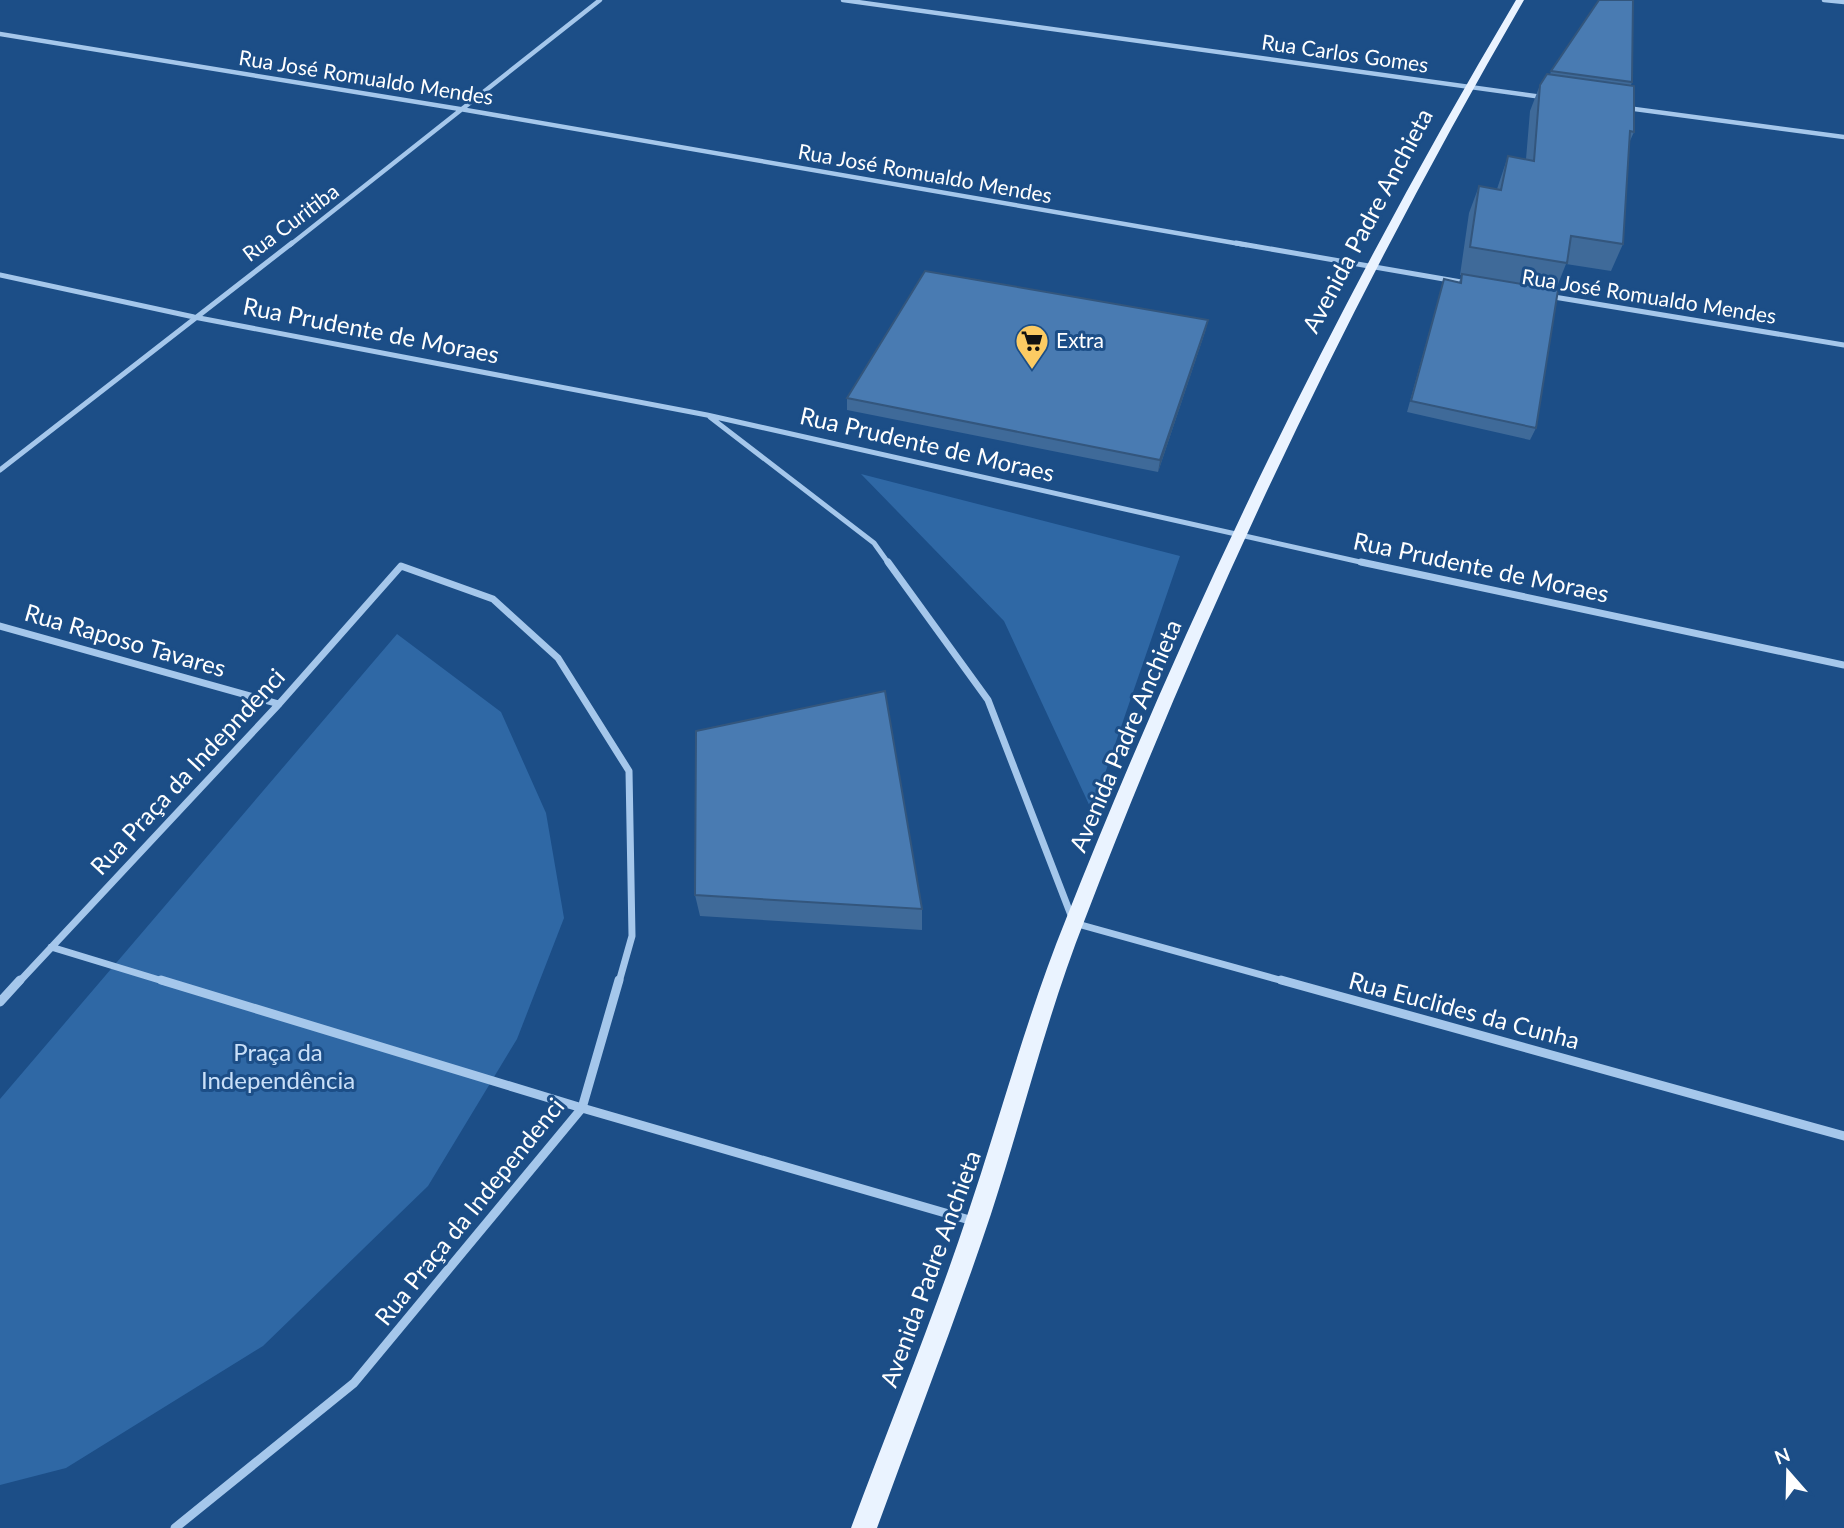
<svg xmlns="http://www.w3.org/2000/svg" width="1844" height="1528" viewBox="0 0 1844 1528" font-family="Lato,sans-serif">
<rect width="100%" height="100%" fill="#1c4e87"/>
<path fill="#2f68a5" d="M 861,474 L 1180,556 L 1092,811 L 1004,621 Z
M 397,634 L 501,712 L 546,813 L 564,918 L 517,1039 L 428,1186 L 263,1346 L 66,1468 L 0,1485 L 0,1099 Z"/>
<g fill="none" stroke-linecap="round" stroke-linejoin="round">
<path stroke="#a5c7eb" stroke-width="4.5" d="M 843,0 L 1542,97
M 1824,0 L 1844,2
M 0,34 L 466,110 L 1246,245
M 1627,108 L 1844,137
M 290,245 L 600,0"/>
<path stroke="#a5c7eb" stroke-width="5" d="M 1236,243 L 1467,283
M 0,275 L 194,317 L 707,415 L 1369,564
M 1548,296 L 1844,345
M 710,417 L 874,543 L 889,564
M 0,470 L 292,243"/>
<path stroke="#a5c7eb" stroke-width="7" d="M 888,562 L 988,700 L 1074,923 L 1287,982
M 1361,562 L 1844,665
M 0,626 L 279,704
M 51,947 L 166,982
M 19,982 L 279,704 L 401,566 L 493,599 L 558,658 L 629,771 L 632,936 L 619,982"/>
<path stroke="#a5c7eb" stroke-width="9" d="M 161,980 L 582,1108 L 973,1221
M 1281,980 L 1844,1136
M 0,1002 L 20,980
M 175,1528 L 354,1383 L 582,1108 L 619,980"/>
<path fill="#eaf3ff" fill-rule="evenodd" d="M 1516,0 L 1524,0 C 1353,294 1207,601 1085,919 C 1047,1015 1023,1116 991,1214 C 956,1319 915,1423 877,1528 L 851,1528 C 890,1423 933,1319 968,1213 C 1001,1115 1027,1015 1066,919 C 1192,601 1341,294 1516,0 Z"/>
</g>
<path fill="#3f6a99" d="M 1551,71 L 1632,82 L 1631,85 L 1634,132 L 1629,143 L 1623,244 L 1611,271 L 1566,264 L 1556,289 L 1536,428 L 1530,440 L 1407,412 L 1444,279 L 1459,282 L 1462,275 L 1460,275 L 1469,213 L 1479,186 L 1497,189 L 1508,156 L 1526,159 L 1530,111 L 1540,85 L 1550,75 Z
M 1208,320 L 1205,332 L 1158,472 L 847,410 L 847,398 Z
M 695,895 L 922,909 L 922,930 L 700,916 Z"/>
<path fill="#33567d" d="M 1208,320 L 1205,332 L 1158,472 L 1160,460 Z"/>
<path fill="#497bb2" stroke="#33567d" stroke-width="2" d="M 1599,0 L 1633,0 L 1632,82 L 1551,71 Z
M 1547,74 L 1634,86 L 1634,132 L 1630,131 L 1623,244 L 1571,236 L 1567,263 L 1470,247 L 1479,186 L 1501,190 L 1508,156 L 1534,161 L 1540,85 Z
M 925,271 L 1208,320 L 1160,460 L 847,398 Z
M 1462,274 L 1558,290 L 1536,428 L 1411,401 L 1444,279 L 1461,283 Z
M 885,691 L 922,909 L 695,895 L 696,731 Z"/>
<defs>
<symbol id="supermarket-pin" viewBox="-11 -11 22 30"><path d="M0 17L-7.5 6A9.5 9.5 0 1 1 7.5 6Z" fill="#fccb63" stroke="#1c4e87"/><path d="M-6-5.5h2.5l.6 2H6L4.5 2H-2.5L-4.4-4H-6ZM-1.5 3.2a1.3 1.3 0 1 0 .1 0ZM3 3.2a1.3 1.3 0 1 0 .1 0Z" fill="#111"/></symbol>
</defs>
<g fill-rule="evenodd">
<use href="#supermarket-pin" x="1013" y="322" width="38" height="52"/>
</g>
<g text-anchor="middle" stroke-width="6" stroke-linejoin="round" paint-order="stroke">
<g font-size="21" fill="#fff" stroke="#1c4e87">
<text transform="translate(1345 54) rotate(8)" y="7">Rua Carlos Gomes</text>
<text transform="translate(366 78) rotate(9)" y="7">Rua José Romualdo Mendes</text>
<text transform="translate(925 174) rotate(10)" y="7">Rua José Romualdo Mendes</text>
<text transform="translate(291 223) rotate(-37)" y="7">Rua Curitiba</text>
<text transform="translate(1649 297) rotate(9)" y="7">Rua José Romualdo Mendes</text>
</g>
<g font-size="21" fill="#fff" stroke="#1c4e87" text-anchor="start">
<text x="1056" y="348">Extra</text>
</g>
<g font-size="24" fill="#fff" stroke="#1c4e87">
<text transform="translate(1368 221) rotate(-62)" y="8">Avenida Padre Anchieta</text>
<text transform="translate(371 331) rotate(11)" y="8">Rua Prudente de Moraes</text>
<text transform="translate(927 445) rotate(13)" y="8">Rua Prudente de Moraes</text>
<text transform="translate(1481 568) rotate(12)" y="8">Rua Prudente de Moraes</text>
<text transform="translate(125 641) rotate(16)" y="8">Rua Raposo Tavares</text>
<text transform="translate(1126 736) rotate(-67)" y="8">Avenida Padre Anchieta</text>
<text transform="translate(188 772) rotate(-47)" y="8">Rua Praça da Indepndenci</text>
<text transform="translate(1464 1011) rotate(15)" y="8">Rua Euclides da Cunha</text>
<text transform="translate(470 1212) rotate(-51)" y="8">Rua Praça da Independenci</text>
<text transform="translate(931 1269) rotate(-70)" y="8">Avenida Padre Anchieta</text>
</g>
<g font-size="24" fill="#cae0f8" stroke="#1c4e87">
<text x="278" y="1061">Praça da<tspan x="278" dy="28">Independência</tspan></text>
</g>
</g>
<g transform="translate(1788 1472) rotate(340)" stroke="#1c4e87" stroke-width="5" paint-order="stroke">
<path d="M0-5L12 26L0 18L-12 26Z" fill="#ffffff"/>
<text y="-10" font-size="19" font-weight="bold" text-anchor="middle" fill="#ffffff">N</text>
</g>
</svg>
